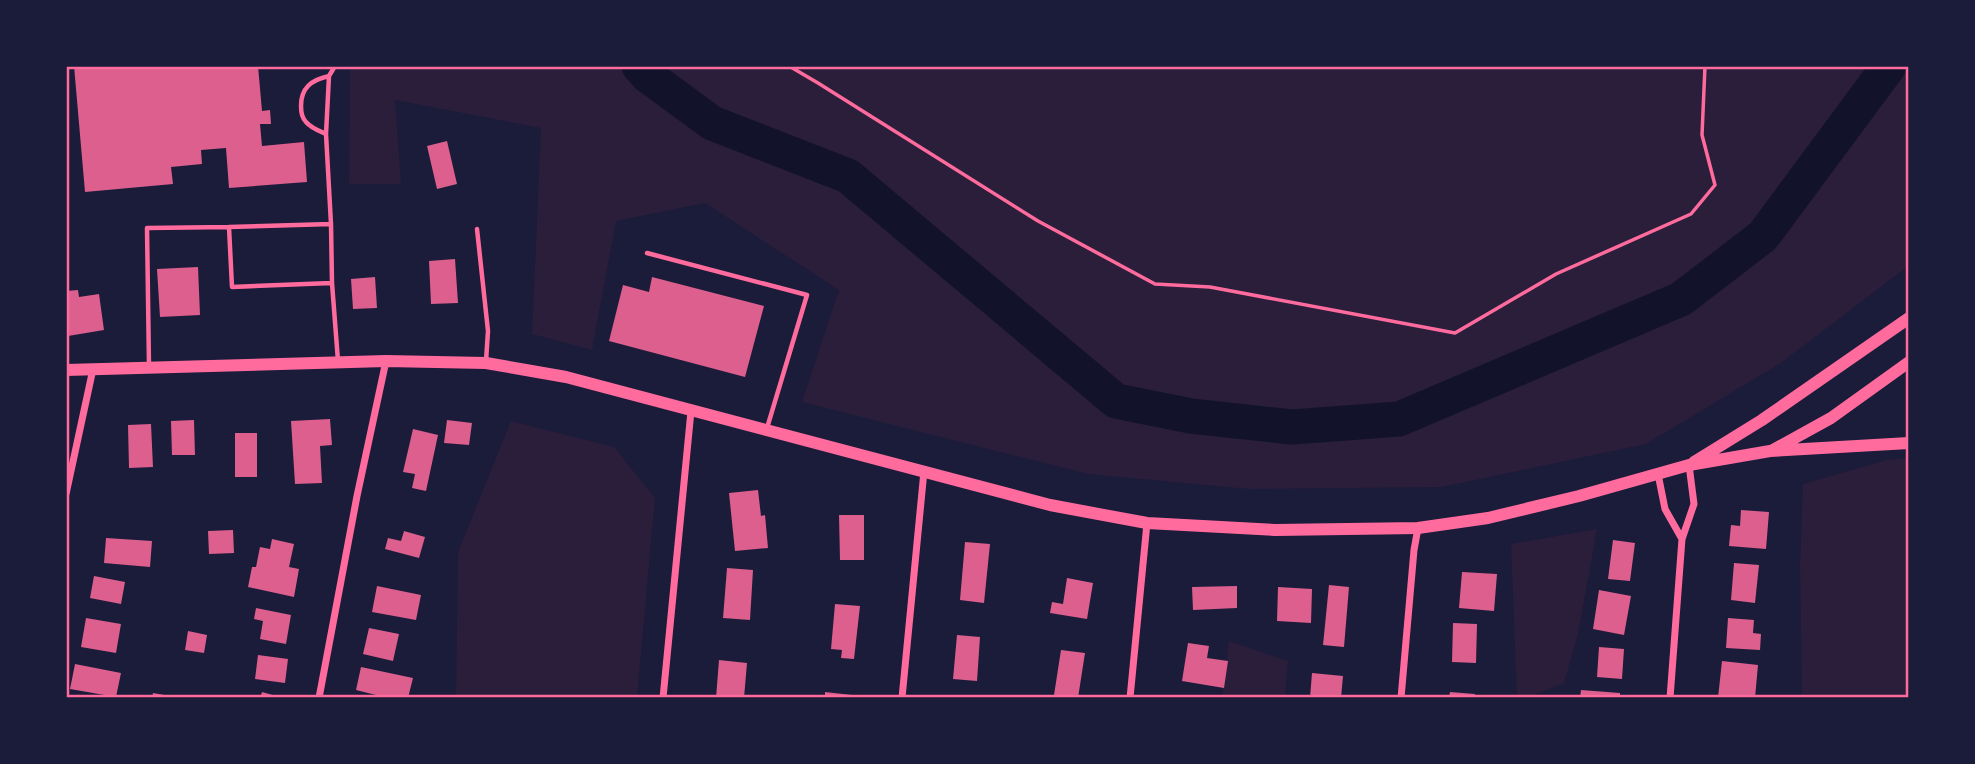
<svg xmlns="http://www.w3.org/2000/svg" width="1975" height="764" viewBox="0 0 1975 764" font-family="Lora,serif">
<rect width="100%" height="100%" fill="#1b1b3a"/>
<path fill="#2a1e3b" d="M 350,67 L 1908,67 L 1908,266 L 1781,363 L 1646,444 L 1442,487 L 1249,489 L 1088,474 L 802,402 L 839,290 L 705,203 L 616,221 L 592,350 L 532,334 L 541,128 L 395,100 L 401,184 L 349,184 Z
M 511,421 L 614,447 L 655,498 L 637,697 L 456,697 L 458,552 Z
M 1908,458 L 1908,697 L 1802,697 L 1800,565 L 1803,484 L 1887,460 Z
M 1597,529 L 1578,634 L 1564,683 L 1529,697 L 1517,697 L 1511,544 Z
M 1229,641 L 1288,661 L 1285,697 L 1222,698 Z"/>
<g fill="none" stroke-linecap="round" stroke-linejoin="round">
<path stroke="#12122b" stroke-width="35" d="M 639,66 L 648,76 L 712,123 L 848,176 L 1116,401 L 1191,416 L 1292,427 L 1399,419 L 1681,299 L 1763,236 L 1889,66"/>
</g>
<path fill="#dd5f8e" d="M 74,66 L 258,66 L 262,111 L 270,110 L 271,124 L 260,124 L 262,146 L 304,142 L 307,182 L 229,188 L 226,148 L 201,150 L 202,164 L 171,167 L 173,184 L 85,192 Z
M 447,141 L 457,184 L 437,189 L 427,146 Z
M 455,259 L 458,303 L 431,304 L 429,261 Z
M 198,267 L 200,315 L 160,317 L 157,269 Z
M 375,277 L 377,308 L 353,309 L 351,279 Z
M 652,277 L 764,306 L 745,377 L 609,341 L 623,285 L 649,292 Z
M 78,290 L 79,297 L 99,294 L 104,330 L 68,336 L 66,291 Z
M 330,419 L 332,445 L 320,446 L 322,483 L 295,484 L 291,421 Z
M 194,420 L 195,455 L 172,455 L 171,421 Z
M 447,420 L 472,423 L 469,445 L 444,443 Z
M 151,424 L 153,467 L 129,468 L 128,425 Z
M 413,429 L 438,435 L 426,491 L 412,488 L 415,474 L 403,472 Z
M 235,433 L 257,433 L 257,477 L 235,477 Z
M 758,490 L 761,516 L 765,515 L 768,548 L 735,551 L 729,493 Z
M 1741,510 L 1769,512 L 1766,549 L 1729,546 L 1731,525 L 1740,526 Z
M 839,515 L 864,515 L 864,560 L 840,560 Z
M 233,530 L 234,553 L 209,554 L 208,531 Z
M 404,531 L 425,537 L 419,558 L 385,549 L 388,538 L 401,541 Z
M 106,538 L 152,541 L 150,567 L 104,563 Z
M 272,539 L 294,544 L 289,567 L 299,569 L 294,597 L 248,587 L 252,567 L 256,567 L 260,547 L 270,549 Z
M 1613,540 L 1635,543 L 1630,581 L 1608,579 Z
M 965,542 L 990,544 L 984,603 L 960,600 Z
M 1734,563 L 1759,565 L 1755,603 L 1731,600 Z
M 727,568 L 753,570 L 750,620 L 723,618 Z
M 1462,572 L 1497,574 L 1494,611 L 1459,608 Z
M 94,576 L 125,582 L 121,604 L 90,598 Z
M 1067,578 L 1093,583 L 1087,619 L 1050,613 L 1052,602 L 1063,604 Z
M 1329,585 L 1349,587 L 1344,647 L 1323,645 Z
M 377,586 L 421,595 L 416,620 L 372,612 Z
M 1237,586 L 1237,608 L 1193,610 L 1192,587 Z
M 1278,587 L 1312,589 L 1311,623 L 1277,621 Z
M 1599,590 L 1631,596 L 1624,635 L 1593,629 Z
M 835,604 L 860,606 L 854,659 L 841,658 L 842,650 L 831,649 Z
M 256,608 L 291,615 L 286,644 L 260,639 L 263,621 L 254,619 Z
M 86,618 L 121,624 L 116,653 L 81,647 Z
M 1728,618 L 1754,620 L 1753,633 L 1761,634 L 1760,650 L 1726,648 Z
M 1453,623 L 1477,624 L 1476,663 L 1452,662 Z
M 369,628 L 399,634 L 393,661 L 363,654 Z
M 188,631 L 207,635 L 204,653 L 185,650 Z
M 957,635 L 980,637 L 977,681 L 953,679 Z
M 1188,643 L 1209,646 L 1207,658 L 1228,661 L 1224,688 L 1182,681 Z
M 1599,647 L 1624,649 L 1622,679 L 1597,677 Z
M 1061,650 L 1085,653 L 1078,698 L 1054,695 Z
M 258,655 L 288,659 L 285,683 L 255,679 Z
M 719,660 L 747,663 L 744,698 L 716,698 Z
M 1722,661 L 1758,665 L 1755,698 L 1718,698 Z
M 75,664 L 121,673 L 116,697 L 70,689 Z
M 361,667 L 413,678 L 408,698 L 388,698 L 356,690 Z
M 1312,673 L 1343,676 L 1341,698 L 1310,698 Z
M 1581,690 L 1620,693 L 1620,698 L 1580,698 Z
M 262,692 L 280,697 L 280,698 L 260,698 Z
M 825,692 L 852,695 L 851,698 L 825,698 Z
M 1450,692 L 1475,694 L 1475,698 L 1449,698 Z
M 153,693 L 170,696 L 169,698 L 152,698 Z"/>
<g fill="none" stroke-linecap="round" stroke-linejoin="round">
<path stroke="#ff6b9d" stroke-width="3.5" d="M 789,66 L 818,83 L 1038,221 L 1155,284 L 1210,287 L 1455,333 L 1556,274 L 1691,214 L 1715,185 L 1702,135 L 1705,66"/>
<path stroke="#ff6b9d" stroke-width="4.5" d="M 66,67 L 67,66
M 326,134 C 319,131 311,128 306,122 C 302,118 301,112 301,106 C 301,88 311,80 329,76
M 229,227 L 331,224
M 477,229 L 488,331 L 486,361
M 647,253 L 807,295 L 767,428
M 332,283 L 338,361
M 149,366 L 147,228 L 229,227 L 232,287 L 332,283 L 331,224 L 326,134 L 329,76 L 335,66"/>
<path stroke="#ff6b9d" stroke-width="7" d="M 1658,474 L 1665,509 L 1682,539
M 66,494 L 93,369
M 319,698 L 357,496 L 386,361
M 663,698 L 691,411
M 902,698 L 924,471
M 1130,698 L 1147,523
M 1401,698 L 1414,550 L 1418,528
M 1670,698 L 1682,539 L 1694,504 L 1689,465"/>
<path stroke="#ff6b9d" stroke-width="12" d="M 66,370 L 386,361 L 486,363 L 566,377 L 1050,505 L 1147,523 L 1275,530 L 1418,528 L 1488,518 L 1579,496 L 1689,465 L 1770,451 L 1909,443
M 1773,450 L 1831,418 L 1909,362
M 1694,462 L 1762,420 L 1909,318"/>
</g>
<rect width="1975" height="764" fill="none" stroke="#1b1b3a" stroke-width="136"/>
<rect x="68" y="68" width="1839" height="628" fill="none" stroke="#ff6b9d" stroke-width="2.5"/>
</svg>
